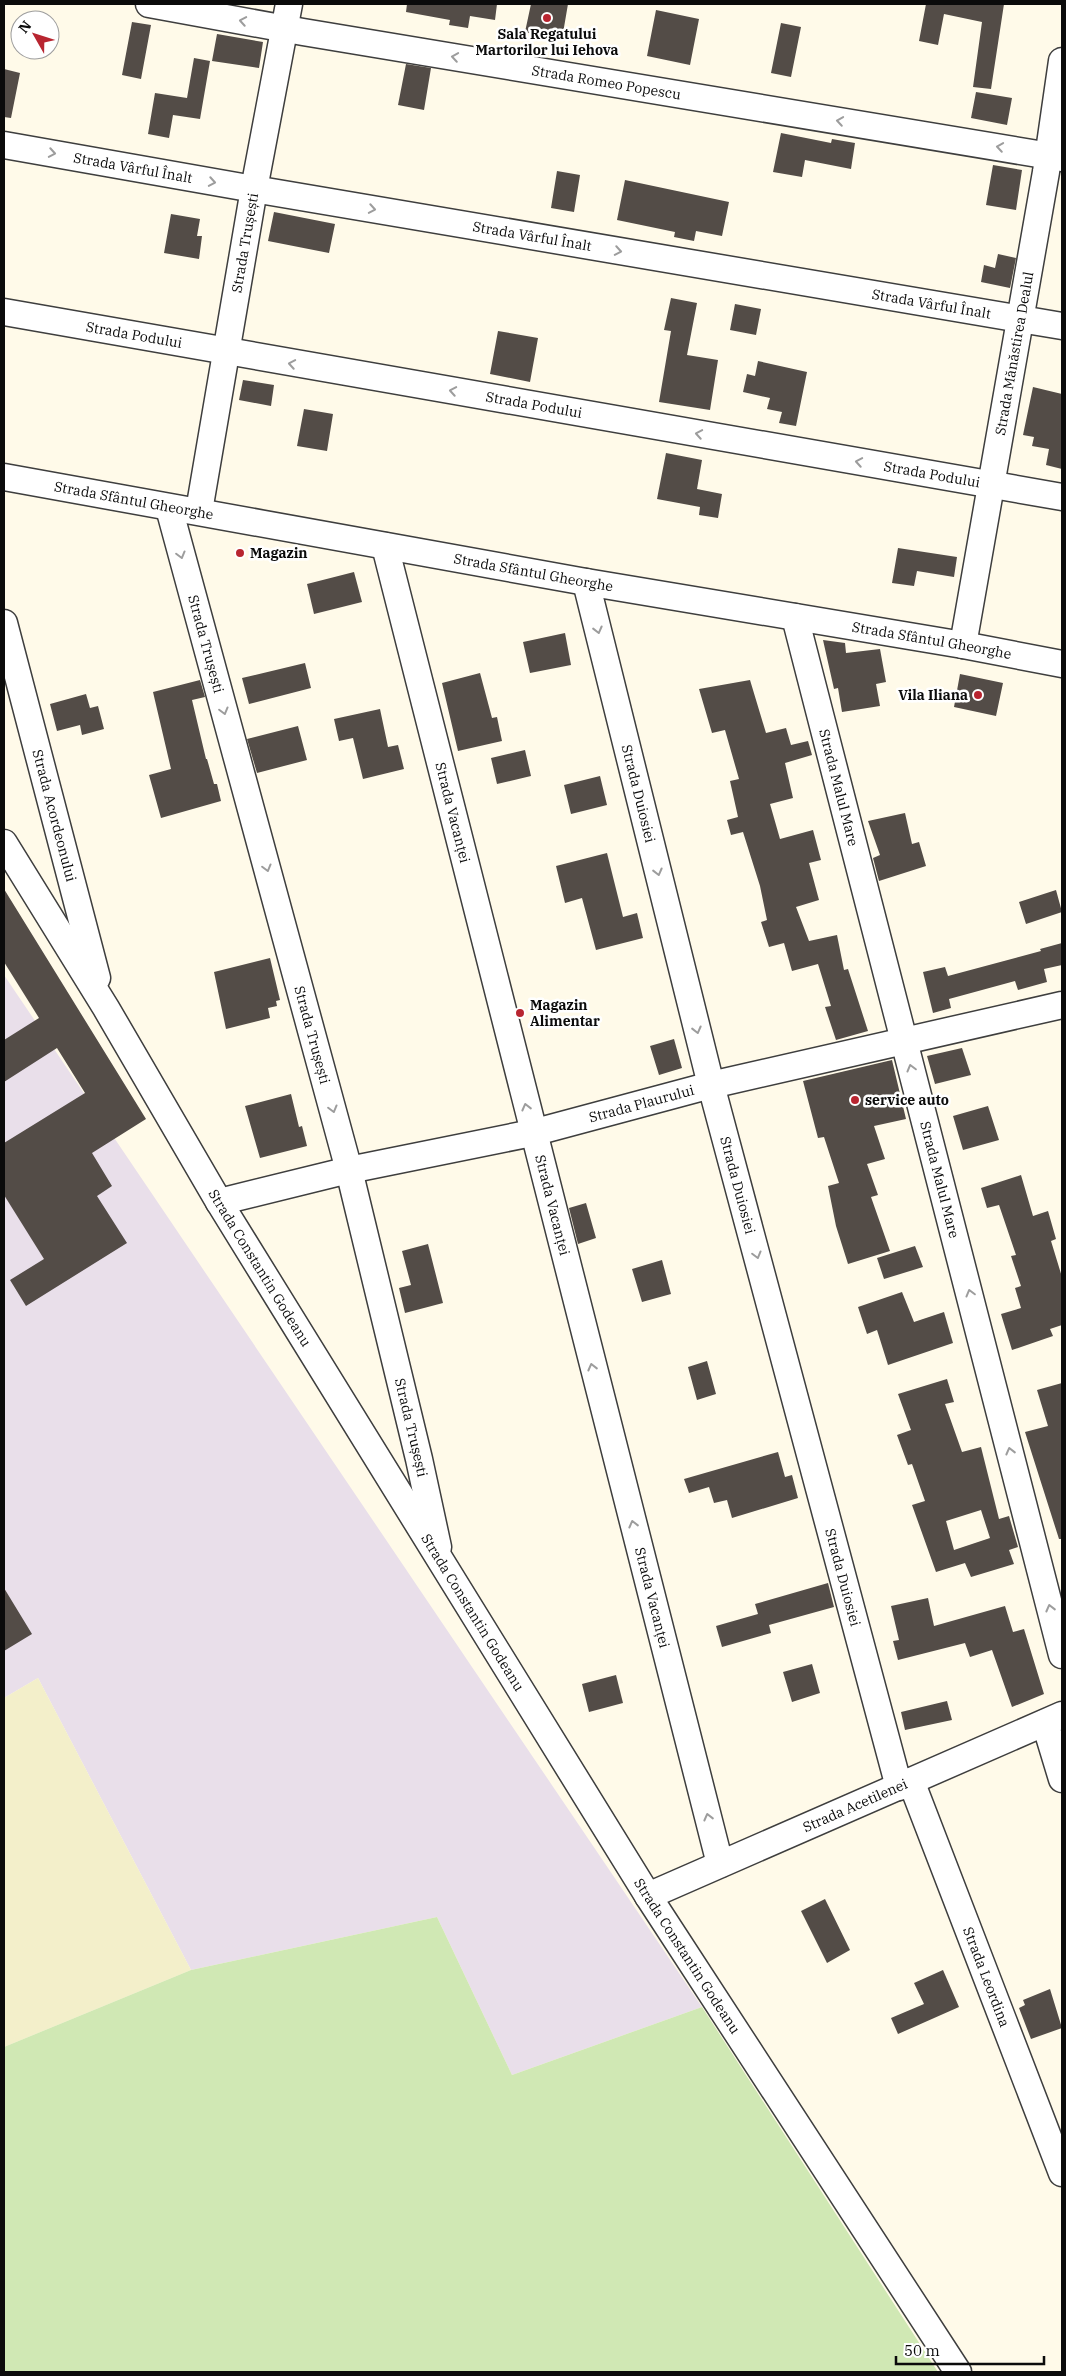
<svg xmlns="http://www.w3.org/2000/svg" width="1066" height="2376" viewBox="0 0 1066 2376" font-family="'IBM Plex Serif',serif">
<rect width="100%" height="100%" fill="#fffae9"/>
<path fill="#e9dfea" d="M 4,975 L 702,2007 L 512,2075 L 437,1917 L 191,1970 L 38,1678 L 4,1698 Z"/>
<path fill="#f3efca" d="M 38,1678 L 191,1970 L 4,2047 L 4,1698 Z"/>
<path fill="#d0e8b4" d="M 437,1917 L 512,2075 L 702,2007 L 938,2372 L 4,2372 L 4,2047 L 191,1970 Z"/>
<path fill="#534c47" fill-rule="evenodd" d="M 407,4 L 497,4 L 495,20 L 470,16 L 468,28 L 449,25 L 450,20 L 406,12 Z
M 531,4 L 568,4 L 562,39 L 525,32 Z
M 926,4 L 1004,4 L 991,89 L 973,87 L 982,22 L 944,14 L 938,45 L 919,41 Z
M 656,10 L 699,19 L 690,65 L 647,56 Z
M 132,22 L 151,25 L 141,79 L 122,75 Z
M 781,23 L 801,27 L 791,77 L 771,73 Z
M 217,34 L 263,42 L 259,68 L 212,61 Z
M 194,58 L 210,61 L 200,119 L 173,115 L 169,138 L 148,134 L 155,93 L 187,98 Z
M 406,64 L 431,68 L 424,110 L 398,105 Z
M 4,69 L 20,73 L 11,118 L 4,117 Z
M 976,92 L 1012,98 L 1007,125 L 971,118 Z
M 781,133 L 831,143 L 832,139 L 855,143 L 851,169 L 805,160 L 802,177 L 773,172 Z
M 993,165 L 1022,170 L 1016,210 L 986,205 Z
M 557,171 L 580,175 L 574,212 L 551,208 Z
M 625,180 L 729,202 L 722,236 L 696,231 L 694,241 L 674,237 L 675,232 L 617,220 Z
M 274,212 L 335,224 L 329,253 L 268,241 Z
M 171,214 L 200,219 L 197,236 L 202,236 L 199,259 L 164,253 Z
M 998,254 L 1016,258 L 1010,288 L 981,282 L 984,265 L 995,268 Z
M 671,298 L 697,303 L 687,355 L 718,360 L 710,410 L 659,402 L 671,331 L 664,330 Z
M 735,304 L 761,309 L 756,335 L 730,330 Z
M 498,331 L 538,338 L 530,382 L 490,374 Z
M 758,361 L 807,372 L 796,426 L 779,423 L 782,412 L 767,409 L 770,398 L 743,392 L 747,374 L 755,376 Z
M 243,380 L 274,385 L 271,406 L 239,400 Z
M 1033,387 L 1062,394 L 1062,469 L 1046,465 L 1049,449 L 1032,446 L 1034,437 L 1023,435 Z
M 304,409 L 333,414 L 327,451 L 297,446 Z
M 666,453 L 702,460 L 697,489 L 722,494 L 718,518 L 699,515 L 700,507 L 657,499 Z
M 898,548 L 957,557 L 954,577 L 917,571 L 914,586 L 892,583 Z
M 354,572 L 362,602 L 314,614 L 307,584 Z
M 565,633 L 571,665 L 530,673 L 523,642 Z
M 823,640 L 845,643 L 846,653 L 880,649 L 886,682 L 876,684 L 880,706 L 842,712 L 838,688 L 834,689 Z
M 305,663 L 311,688 L 249,704 L 242,678 Z
M 480,673 L 492,718 L 497,717 L 502,741 L 458,751 L 442,683 Z
M 960,674 L 1003,683 L 996,716 L 954,707 Z
M 200,680 L 205,697 L 192,700 L 206,759 L 207,759 L 214,784 L 217,784 L 221,801 L 161,818 L 149,775 L 171,769 L 153,692 Z
M 750,680 L 766,733 L 786,728 L 791,745 L 808,741 L 812,755 L 785,763 L 793,798 L 770,804 L 780,839 L 813,830 L 821,860 L 809,863 L 819,900 L 796,907 L 809,941 L 837,935 L 844,970 L 848,969 L 868,1031 L 836,1040 L 825,1007 L 831,1006 L 818,964 L 792,971 L 784,943 L 769,947 L 761,922 L 767,920 L 760,886 L 743,832 L 731,835 L 727,820 L 738,817 L 730,781 L 739,779 L 725,730 L 712,733 L 699,689 Z
M 86,694 L 90,708 L 98,706 L 104,729 L 82,735 L 80,725 L 57,731 L 50,704 Z
M 380,709 L 388,747 L 398,745 L 404,769 L 363,779 L 353,738 L 339,741 L 334,719 Z
M 298,726 L 307,760 L 257,773 L 247,739 Z
M 525,750 L 531,776 L 497,784 L 491,758 Z
M 600,776 L 607,805 L 571,814 L 564,785 Z
M 905,813 L 912,844 L 919,842 L 926,866 L 879,881 L 873,858 L 880,855 L 868,821 Z
M 607,853 L 623,917 L 637,913 L 643,938 L 596,950 L 582,898 L 565,903 L 556,866 Z
M 4,889 L 146,1119 L 92,1153 L 112,1186 L 97,1196 L 127,1243 L 26,1306 L 10,1280 L 44,1259 L 4,1195 L 4,1143 L 85,1093 L 57,1048 L 4,1082 L 4,1040 L 39,1018 L 4,962 Z
M 1056,890 L 1062,912 L 1026,924 L 1019,902 Z
M 1062,943 L 1062,965 L 1044,969 L 1047,982 L 1018,990 L 1015,981 L 949,999 L 951,1008 L 933,1013 L 923,972 L 945,967 L 948,976 L 1041,951 L 1040,949 Z
M 270,958 L 280,1000 L 276,1001 L 277,1006 L 268,1008 L 270,1018 L 226,1029 L 214,972 Z
M 674,1039 L 682,1068 L 659,1075 L 650,1046 Z
M 962,1048 L 971,1075 L 935,1084 L 927,1056 Z
M 892,1060 L 906,1119 L 874,1126 L 885,1159 L 867,1164 L 878,1195 L 871,1197 L 890,1251 L 848,1264 L 836,1226 L 828,1186 L 839,1183 L 824,1137 L 818,1138 L 803,1081 Z
M 291,1094 L 299,1127 L 302,1126 L 307,1146 L 260,1158 L 245,1106 Z
M 988,1106 L 999,1140 L 963,1150 L 953,1116 Z
M 1021,1175 L 1033,1216 L 1048,1211 L 1056,1239 L 1051,1241 L 1062,1277 L 1062,1325 L 1050,1329 L 1053,1336 L 1012,1350 L 1001,1314 L 1021,1308 L 1015,1288 L 1021,1286 L 1011,1256 L 1016,1255 L 999,1205 L 987,1208 L 981,1188 Z
M 586,1203 L 596,1238 L 578,1244 L 569,1208 Z
M 428,1244 L 443,1303 L 405,1313 L 399,1288 L 411,1285 L 402,1251 Z
M 915,1246 L 923,1267 L 884,1279 L 877,1258 Z
M 662,1260 L 671,1294 L 642,1302 L 632,1269 Z
M 902,1292 L 914,1322 L 944,1312 L 953,1343 L 888,1365 L 877,1330 L 867,1334 L 858,1307 Z
M 707,1361 L 716,1394 L 697,1400 L 688,1367 Z
M 947,1379 L 954,1402 L 945,1404 L 962,1452 L 981,1447 L 999,1519 L 1009,1516 L 1018,1547 L 1009,1550 L 1014,1564 L 971,1577 L 965,1563 L 936,1572 L 912,1505 L 925,1501 L 912,1464 L 908,1465 L 897,1435 L 911,1430 L 898,1394 ZM 981,1510 L 990,1538 L 954,1550 L 946,1521 Z
M 1062,1383 L 1062,1539 L 1059,1539 L 1025,1432 L 1048,1426 L 1037,1390 Z
M 778,1452 L 785,1477 L 792,1475 L 798,1498 L 732,1518 L 727,1500 L 714,1503 L 709,1487 L 689,1493 L 684,1479 Z
M 828,1583 L 834,1607 L 769,1625 L 771,1633 L 722,1647 L 716,1626 L 758,1614 L 755,1604 Z
M 4,1588 L 32,1634 L 4,1651 Z
M 928,1598 L 934,1626 L 1005,1606 L 1013,1632 L 1024,1629 L 1044,1694 L 1012,1707 L 992,1650 L 970,1657 L 965,1643 L 898,1660 L 893,1641 L 899,1640 L 891,1606 Z
M 812,1664 L 820,1693 L 792,1702 L 783,1672 Z
M 616,1675 L 623,1703 L 589,1712 L 582,1684 Z
M 947,1701 L 952,1720 L 905,1730 L 901,1712 Z
M 825,1899 L 850,1950 L 827,1963 L 801,1911 Z
M 943,1970 L 959,2007 L 898,2034 L 891,2018 L 924,2004 L 914,1983 Z
M 1050,1989 L 1062,2028 L 1031,2039 L 1019,2008 L 1025,2005 L 1023,2000 Z"/>
<g fill="none" stroke-linecap="round" stroke-linejoin="round">
<defs>
<g id="minor">
<path id="s1" d="M 149,4 L 303,32 L 1062,158"/>
<path id="s2" d="M 4,145 L 254,189 L 1062,326"/>
<path id="s3" d="M 4,312 L 1062,497"/>
<path id="s4" d="M 4,477 L 586,582 L 963,645 L 1062,664"/>
<path id="s5" d="M 169,508 L 349,1170 L 419,1459 L 438,1547"/>
<path id="s6" d="M 199,511 L 254,189 L 289,4"/>
<path id="s7" d="M 385,546 L 720,1864"/>
<path id="s8" d="M 586,582 L 711,1085 L 899,1787"/>
<path id="s9" d="M 795,617 L 1062,1655"/>
<path id="s10" d="M 4,623 L 97,978"/>
<path id="s11" d="M 963,645 L 1046,172 L 1062,61"/>
<path id="s12" d="M 4,843 L 106,1008 L 219,1202 L 648,1896 L 958,2372"/>
<path id="s13" d="M 219,1202 L 349,1170 L 532,1133 L 711,1085 L 1062,1005"/>
<path d="M 1045,1723 L 1062,1779"/>
<path id="s14" d="M 911,1781 L 1062,2173"/>
<path id="s15" d="M 648,1896 L 1062,1715"/>
</g>
</defs>
<use href="#minor" stroke="#3e3e3e" stroke-width="29"/>
<use href="#minor" stroke="#fff" stroke-width="26"/>
</g>
<defs><path id="oneway-chevron" d="M-2-3.5L2.5 0L-2 3.5" fill="none" stroke-width="1.6" stroke-linecap="round" stroke-linejoin="round" transform="scale(1.25)"/></defs>
<g stroke="#9d9d9d">
<use href="#oneway-chevron" transform="translate(243 21) rotate(-170)"/>
<use href="#oneway-chevron" transform="translate(455 57) rotate(-171)"/>
<use href="#oneway-chevron" transform="translate(840 121) rotate(-171)"/>
<use href="#oneway-chevron" transform="translate(1000 147) rotate(-171)"/>
<use href="#oneway-chevron" transform="translate(52 153) rotate(10)"/>
<use href="#oneway-chevron" transform="translate(212 182) rotate(10)"/>
<use href="#oneway-chevron" transform="translate(372 209) rotate(10)"/>
<use href="#oneway-chevron" transform="translate(618 251) rotate(10)"/>
<use href="#oneway-chevron" transform="translate(292 364) rotate(-170)"/>
<use href="#oneway-chevron" transform="translate(453 391) rotate(-170)"/>
<use href="#oneway-chevron" transform="translate(699 434) rotate(-170)"/>
<use href="#oneway-chevron" transform="translate(859 462) rotate(-170)"/>
<use href="#oneway-chevron" transform="translate(181 555) rotate(75)"/>
<use href="#oneway-chevron" transform="translate(598 630) rotate(76)"/>
<use href="#oneway-chevron" transform="translate(224 711) rotate(75)"/>
<use href="#oneway-chevron" transform="translate(267 868) rotate(75)"/>
<use href="#oneway-chevron" transform="translate(658 872) rotate(76)"/>
<use href="#oneway-chevron" transform="translate(697 1030) rotate(76)"/>
<use href="#oneway-chevron" transform="translate(911 1068) rotate(-105)"/>
<use href="#oneway-chevron" transform="translate(526 1107) rotate(-104)"/>
<use href="#oneway-chevron" transform="translate(333 1109) rotate(75)"/>
<use href="#oneway-chevron" transform="translate(757 1255) rotate(75)"/>
<use href="#oneway-chevron" transform="translate(970 1293) rotate(-105)"/>
<use href="#oneway-chevron" transform="translate(592 1367) rotate(-104)"/>
<use href="#oneway-chevron" transform="translate(1010 1451) rotate(-104)"/>
<use href="#oneway-chevron" transform="translate(633 1524) rotate(-104)"/>
<use href="#oneway-chevron" transform="translate(1050 1608) rotate(-104)"/>
<use href="#oneway-chevron" transform="translate(708 1817) rotate(-104)"/>
</g>
<g fill="#b82530" stroke="#fff" stroke-width="2">
<circle cx="547" cy="18" r="5"/>
<circle cx="240" cy="553" r="5"/>
<circle cx="978" cy="695" r="5"/>
<circle cx="520" cy="1013" r="5"/>
<circle cx="855" cy="1100" r="5"/>
</g>
<g text-anchor="middle" stroke-width="5" stroke-linejoin="round" paint-order="stroke">
<g font-size="14" font-weight="bold" fill="#0b0b0b" stroke="#fff" text-anchor="start">
<text x="547" y="39" text-anchor="middle">Sala Regatului<tspan x="547" dy="16">Martorilor lui Iehova</tspan></text>
<text x="250" y="558">Magazin</text>
<text x="968" y="700" text-anchor="end">Vila Iliana</text>
<text x="530" y="1010">Magazin<tspan x="530" dy="16">Alimentar</tspan></text>
<text x="865" y="1105">service auto</text>
</g>
<g font-size="14" fill="#0b0b0b" stroke="#fff">
<text dy="5" stroke="none"><textPath href="#s1" startOffset="464">Strada Romeo Popescu</textPath></text>
<text dy="5" stroke="none"><textPath href="#s2" startOffset="131">Strada Vârful Înalt</textPath></text>
<text dy="5" stroke="none"><textPath href="#s2" startOffset="536">Strada Vârful Înalt</textPath></text>
<text dy="5" stroke="none"><textPath href="#s6" startOffset="272">Strada Trușești</textPath></text>
<text dy="5" stroke="none"><textPath href="#s2" startOffset="941">Strada Vârful Înalt</textPath></text>
<text dy="5" stroke="none"><textPath href="#s3" startOffset="132">Strada Podului</textPath></text>
<text dy="5" stroke="none"><textPath href="#s11" startOffset="296">Strada Mănăstirea Dealul</textPath></text>
<text dy="5" stroke="none"><textPath href="#s3" startOffset="538">Strada Podului</textPath></text>
<text dy="5" stroke="none"><textPath href="#s3" startOffset="942">Strada Podului</textPath></text>
<text dy="5" stroke="none"><textPath href="#s4" startOffset="132">Strada Sfântul Gheorghe</textPath></text>
<text dy="5" stroke="none"><textPath href="#s4" startOffset="538">Strada Sfântul Gheorghe</textPath></text>
<text dy="5" stroke="none"><textPath href="#s4" startOffset="942">Strada Sfântul Gheorghe</textPath></text>
<text dy="5" stroke="none"><textPath href="#s5" startOffset="141">Strada Trușești</textPath></text>
<text dy="5" stroke="none"><textPath href="#s9" startOffset="176">Strada Malul Mare</textPath></text>
<text dy="5" stroke="none"><textPath href="#s8" startOffset="218">Strada Duiosiei</textPath></text>
<text dy="5" stroke="none"><textPath href="#s7" startOffset="275">Strada Vacanței</textPath></text>
<text dy="5" stroke="none"><textPath href="#s10" startOffset="199">Strada Acordeonului</textPath></text>
<text dy="5" stroke="none"><textPath href="#s5" startOffset="546">Strada Trușești</textPath></text>
<text dy="5" stroke="none"><textPath href="#s13" startOffset="434">Strada Plaurului</textPath></text>
<text dy="5" stroke="none"><textPath href="#s9" startOffset="581">Strada Malul Mare</textPath></text>
<text dy="5" stroke="none"><textPath href="#s8" startOffset="622">Strada Duiosiei</textPath></text>
<text dy="5" stroke="none"><textPath href="#s7" startOffset="680">Strada Vacanței</textPath></text>
<text dy="5" stroke="none"><textPath href="#s12" startOffset="496">Strada Constantin Godeanu</textPath></text>
<text dy="5" stroke="none"><textPath href="#s5" startOffset="951">Strada Trușești</textPath></text>
<text dy="5" stroke="none"><textPath href="#s8" startOffset="1028">Strada Duiosiei</textPath></text>
<text dy="5" stroke="none"><textPath href="#s7" startOffset="1085">Strada Vacanței</textPath></text>
<text dy="5" stroke="none"><textPath href="#s12" startOffset="901">Strada Constantin Godeanu</textPath></text>
<text dy="5" stroke="none"><textPath href="#s15" startOffset="226">Strada Acetilenei</textPath></text>
<text dy="5" stroke="none"><textPath href="#s12" startOffset="1306">Strada Constantin Godeanu</textPath></text>
<text dy="5" stroke="none"><textPath href="#s14" startOffset="210">Strada Leordina</textPath></text>
</g>
</g>
<rect width="1066" height="2376" fill="none" stroke="#0b0b0b" stroke-width="10"/>
<g transform="translate(35 35) rotate(309)"><circle r="24" fill="#ffffff" stroke="#9d9d9d"/>
<path d="M0-4L9 19L0 12L-9 19Z" fill="#b82530"/>
<text y="-8" font-size="14" font-weight="bold" text-anchor="middle" fill="#0b0b0b">N</text>
</g>
<path d="M896 2356v8h148v-8" fill="none" stroke="#0b0b0b" stroke-width="2.5"/>
<text x="904" y="2356" font-size="15" fill="#0b0b0b" stroke="#ffffff" stroke-width="4" paint-order="stroke">50 m</text>
</svg>
